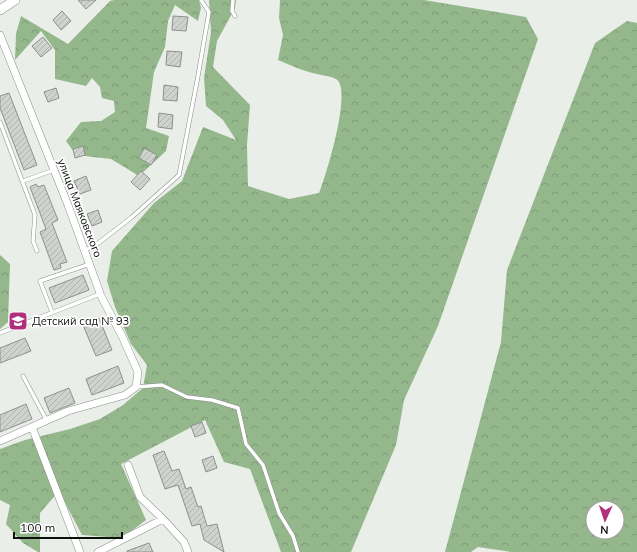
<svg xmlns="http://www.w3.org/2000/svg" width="637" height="552" viewBox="0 0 637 552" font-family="Mulish,sans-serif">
<defs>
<pattern id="forest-crowns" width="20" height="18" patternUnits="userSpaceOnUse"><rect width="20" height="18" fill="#94b78c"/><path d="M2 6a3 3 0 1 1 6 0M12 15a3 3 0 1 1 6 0" fill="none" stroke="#7e9c78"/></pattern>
<pattern id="building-hatch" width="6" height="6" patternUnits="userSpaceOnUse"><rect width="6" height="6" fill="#cfd3ce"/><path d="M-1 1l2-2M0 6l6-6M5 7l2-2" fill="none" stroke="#b1b4b0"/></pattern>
</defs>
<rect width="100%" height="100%" fill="#eaeee9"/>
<path fill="url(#forest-crowns)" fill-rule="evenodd" d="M 114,0 L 199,0 L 201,8 L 198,21 L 175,5 L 168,21 L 165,47 L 154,72 L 146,128 L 169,136 L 166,151 L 139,176 L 111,159 L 76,155 L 66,141 L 81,122 L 101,121 L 115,112 L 114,101 L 102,98 L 100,87 L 92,78 L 86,86 L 55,79 L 55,50 L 41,31 L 15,60 L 16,34 L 21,16 L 68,44 L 110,1 Z
M 209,0 L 236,0 L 235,8 L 217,41 L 213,67 L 250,105 L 247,145 L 248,186 L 289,199 L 319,193 C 326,176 353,88 336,79 C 329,75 317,75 309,72 C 299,69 288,64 278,60 L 283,35 L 279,18 L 280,0 L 424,0 L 526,17 L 538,39 L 438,326 L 404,400 L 396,445 L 351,552 L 281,552 L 250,469 L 224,462 L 205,420 L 121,464 L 146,520 L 122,538 L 82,535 L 59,491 L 40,513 L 40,552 L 38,552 L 23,543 L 6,524 L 10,505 L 0,500 L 0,449 L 25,440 L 70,429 L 100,419 L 123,405 L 143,388 L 147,365 L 131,344 L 115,307 L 107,281 L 112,251 L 154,203 L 182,181 L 203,127 L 236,140 L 223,120 L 206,106 L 204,78 L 211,32 Z
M 627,21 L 637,23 L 637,552 L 511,552 L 478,547 L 471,552 L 445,552 L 501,342 L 507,270 L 595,43 ZM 593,508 L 617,508 L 617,532 L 593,532 Z
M 0,255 L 10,264 L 8,322 L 0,329 Z"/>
<path fill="url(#building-hatch)" stroke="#8d908c" d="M 78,0 L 96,0 L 86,9 Z
M 62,11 L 71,21 L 61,30 L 53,20 Z
M 173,16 L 188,17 L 186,31 L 172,30 Z
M 43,37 L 52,48 L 41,57 L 32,46 Z
M 167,51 L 182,52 L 180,67 L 166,65 Z
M 164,85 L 178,87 L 177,101 L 163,100 Z
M 56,88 L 59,98 L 48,102 L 44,92 Z
M 9,93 L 37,165 L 24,170 L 0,108 L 0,96 Z
M 159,113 L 173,115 L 172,129 L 158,127 Z
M 83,146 L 85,155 L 75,158 L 73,149 Z
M 144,148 L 157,155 L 151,165 L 139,158 Z
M 141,171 L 150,179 L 140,190 L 131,182 Z
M 86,176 L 91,190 L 80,194 L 74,181 Z
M 36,184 L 38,187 L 44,185 L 58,220 L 52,223 L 67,262 L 60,264 L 61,268 L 54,270 L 40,232 L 46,229 L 30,187 Z
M 98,210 L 102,222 L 92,226 L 87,214 Z
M 83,275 L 89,290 L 55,303 L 49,288 Z
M 99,318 L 112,350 L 96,356 L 83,325 Z
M 25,338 L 31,351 L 0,363 L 0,348 Z
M 118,366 L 124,383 L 92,395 L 86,379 Z
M 69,388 L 75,403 L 50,413 L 44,398 Z
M 26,404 L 32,419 L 0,432 L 0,415 Z
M 202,422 L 206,433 L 195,437 L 191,426 Z
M 164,451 L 172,471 L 179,469 L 186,489 L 191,487 L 198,507 L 201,506 L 207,526 L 217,524 L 224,552 L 204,540 L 200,524 L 192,526 L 178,485 L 165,489 L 153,455 Z
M 213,456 L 217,468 L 206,472 L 202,460 Z
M 149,543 L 153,552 L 127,552 L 127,551 Z"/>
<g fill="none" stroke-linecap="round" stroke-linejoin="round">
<defs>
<path id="service" d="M 233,0 L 232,11 L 235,16
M 0,122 L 35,215 L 33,241 L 37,251
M 23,181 L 54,170
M 85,250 L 96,245 L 132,217 L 179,175 L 198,76 L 209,12 L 201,0
M 52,312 L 40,281 L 90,264
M 0,333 L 100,294
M 23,376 L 47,421
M 136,387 L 162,385 L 187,397 L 212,400 L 238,408 L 246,444 L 263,465 L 279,513 L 293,536 L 298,552"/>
<path id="minor" d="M 0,35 L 68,205 L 101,296 L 122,336 L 138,372 L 136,387 L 125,395 L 68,411 L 0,441
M 32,427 L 80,552
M 128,465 L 140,497 L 163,519
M 98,552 L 163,519 L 184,542 L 188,552"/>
<path id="tertiary" d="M 0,10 L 15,0"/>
</defs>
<use href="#service" stroke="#8b8f8b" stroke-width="4.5"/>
<use href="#minor" stroke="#8b8f8b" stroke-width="8"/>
<use href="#tertiary" stroke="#8b8f8b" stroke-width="10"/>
<use href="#service" stroke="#fff" stroke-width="3.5"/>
<use href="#minor" stroke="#fff" stroke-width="7"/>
<use href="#tertiary" stroke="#fff" stroke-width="9"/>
</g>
<defs>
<symbol id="school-square" viewBox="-11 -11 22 22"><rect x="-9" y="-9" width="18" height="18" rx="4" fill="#b1307b" stroke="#fff"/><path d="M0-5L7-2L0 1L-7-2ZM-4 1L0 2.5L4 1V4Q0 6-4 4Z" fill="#fff"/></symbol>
</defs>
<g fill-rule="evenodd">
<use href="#school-square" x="7" y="310" width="22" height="22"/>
</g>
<g text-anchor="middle" stroke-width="3.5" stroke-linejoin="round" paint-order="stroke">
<g font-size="11" fill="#0e100e" stroke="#fff">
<text transform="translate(80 208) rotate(69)" y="4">улица Маяковского</text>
</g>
<g font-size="11" fill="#0e100e" stroke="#fff" text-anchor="start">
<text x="32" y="325">Детский сад № 93</text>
</g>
</g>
<g transform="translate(605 520) rotate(183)"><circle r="19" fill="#ffffff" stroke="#9f9f9f"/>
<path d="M0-3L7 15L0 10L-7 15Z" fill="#b1307b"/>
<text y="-6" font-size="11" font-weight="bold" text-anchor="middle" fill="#0e100e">N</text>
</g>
<path d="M14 532v6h108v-6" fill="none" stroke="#0e100e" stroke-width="2"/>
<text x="20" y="532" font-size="12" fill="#0e100e" stroke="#ffffff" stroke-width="3" paint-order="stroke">100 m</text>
</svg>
